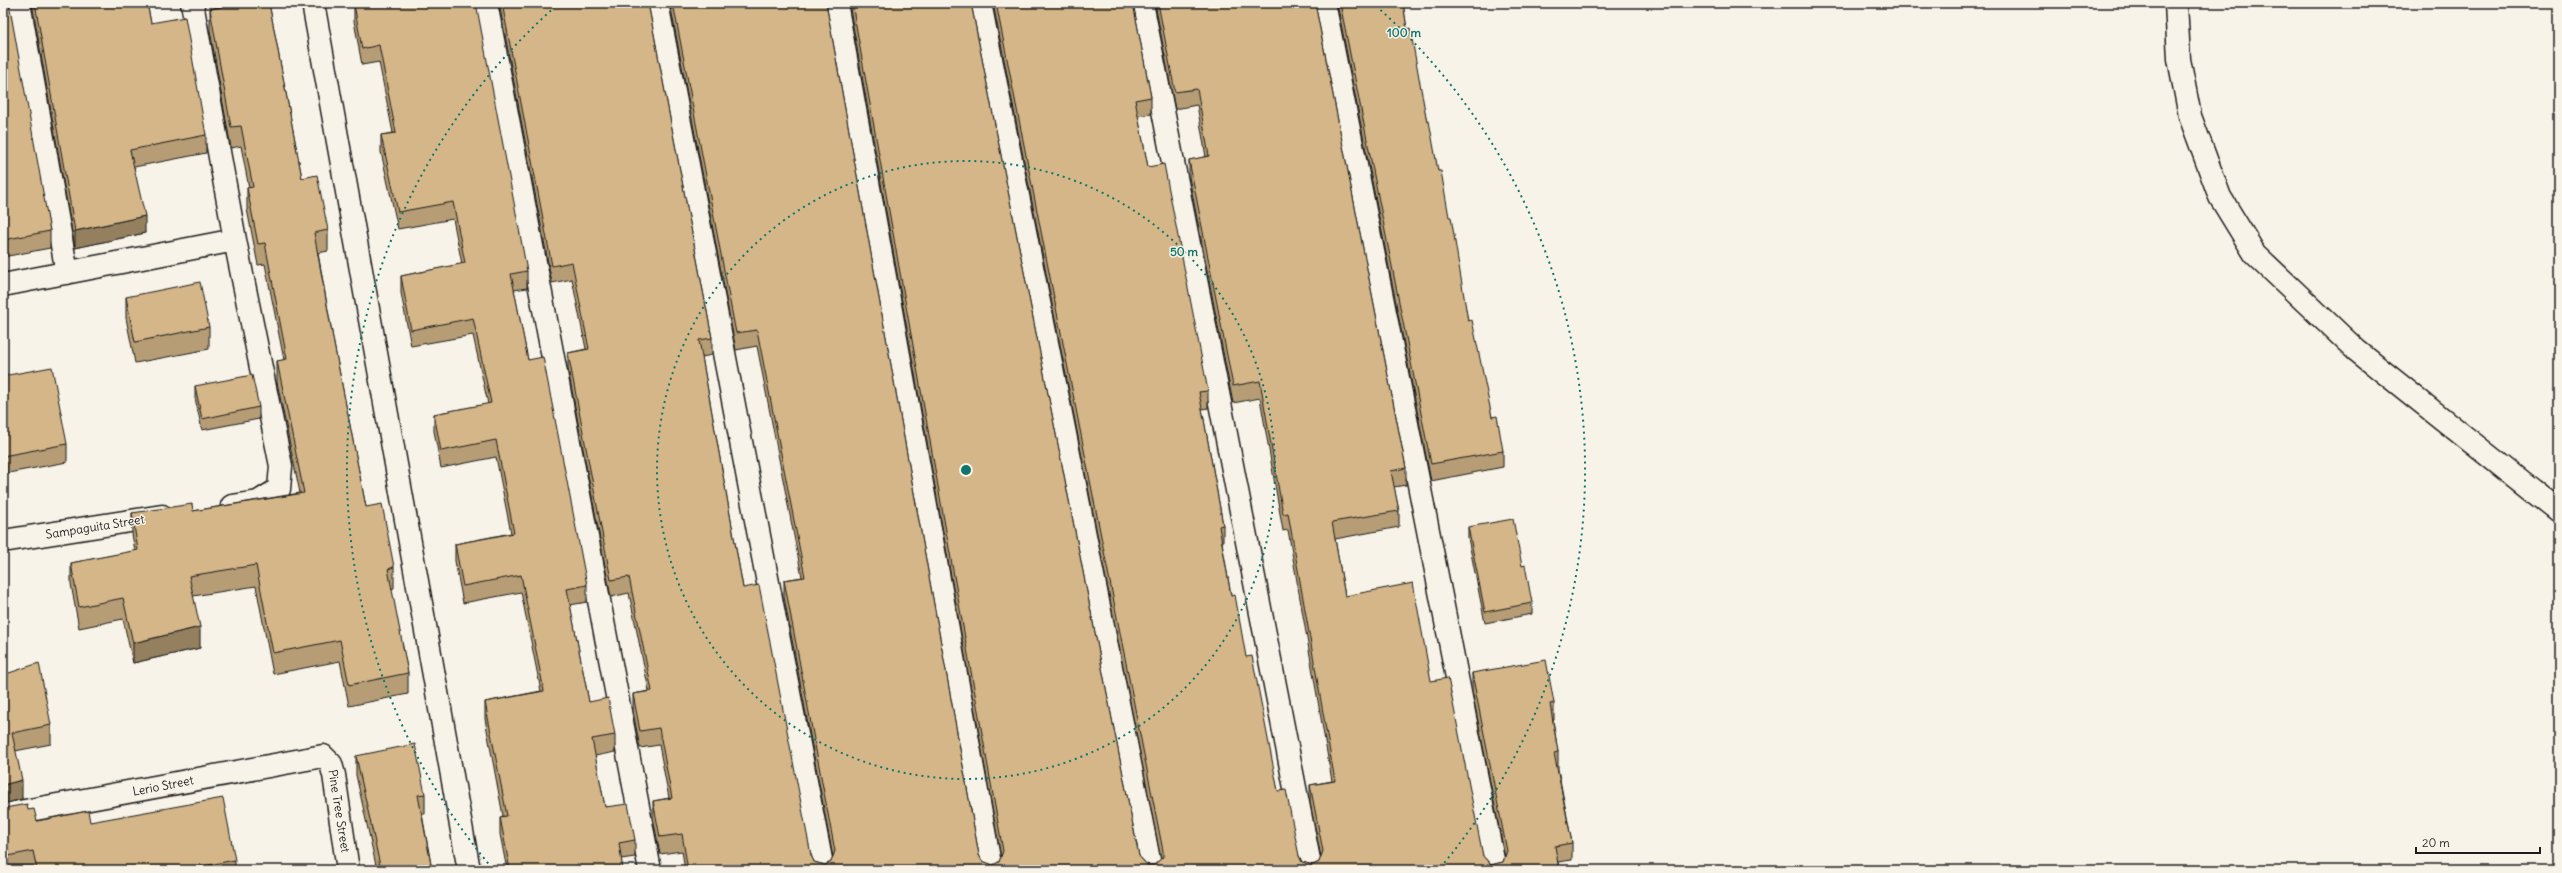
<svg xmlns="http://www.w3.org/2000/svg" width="2562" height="873" viewBox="0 0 2562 873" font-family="Delius,sans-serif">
<rect width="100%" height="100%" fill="#f7f3e8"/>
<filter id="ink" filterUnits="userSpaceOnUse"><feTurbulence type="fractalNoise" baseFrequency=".025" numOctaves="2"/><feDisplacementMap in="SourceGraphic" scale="8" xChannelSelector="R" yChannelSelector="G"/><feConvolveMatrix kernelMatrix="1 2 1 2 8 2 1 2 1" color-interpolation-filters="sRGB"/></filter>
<g filter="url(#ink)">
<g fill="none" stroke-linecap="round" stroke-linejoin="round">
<defs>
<path id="minor" d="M 19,3 L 67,273
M 192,3 L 235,240 L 281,466 L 279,489 L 258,502 L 232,506
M 313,3 L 469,870
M 486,3 L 650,870
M 657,3 L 823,870
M 836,3 L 991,870
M 980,3 L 1151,870
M 1142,3 L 1311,870
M 1324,3 L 1495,870
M 2176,3 L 2179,59 L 2190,116 L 2220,197 L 2255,254 L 2356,350 L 2559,512
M 3,285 L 235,240
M 3,541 L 162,516
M 3,815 L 323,756 L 331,764 L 334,775 L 348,870"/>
</defs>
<use href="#minor" stroke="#1c1c1c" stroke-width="25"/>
<use href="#minor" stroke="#f7f3e8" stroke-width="22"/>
</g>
<path fill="#b69d75" stroke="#1c1c1c" d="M 3,3 L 50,231 L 50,248 L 3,257 Z
M 32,3 L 147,3 L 151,23 L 206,135 L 206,153 L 134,167 L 145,233 L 75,248 Z
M 217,3 L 269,3 L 302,178 L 328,230 L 328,251 L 318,253 L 334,344 L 366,507 L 394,567 L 394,588 L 391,589 L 408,673 L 408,694 L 349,706 L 340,661 L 273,674 L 256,586 L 193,596 L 200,648 L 133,663 L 123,619 L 79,628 L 71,584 L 71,563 L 135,551 L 132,534 L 132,513 L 193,511 L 300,493 L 277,382 L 277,361 L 284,360 L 265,264 L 258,265 L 247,209 L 247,188 L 249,188 L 241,146 L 231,148 L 210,30 L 210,9 L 218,7 Z
M 499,3 L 648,3 L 712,338 L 712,355 L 702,357 L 743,588 L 811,855 L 814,862 L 825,865 L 831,862 L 833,857 L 784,597 L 784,580 L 802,577 L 757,346 L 736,350 L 670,3 L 826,3 L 979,855 L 982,861 L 993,865 L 999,862 L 1001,857 L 849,3 L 971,3 L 1139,856 L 1147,865 L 1154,865 L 1161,859 L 993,3 L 1133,3 L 1151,97 L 1151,114 L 1138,116 L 1148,167 L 1208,391 L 1208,408 L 1202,409 L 1223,525 L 1223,542 L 1222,542 L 1231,596 L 1278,791 L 1299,856 L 1302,862 L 1313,865 L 1319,862 L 1321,857 L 1310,802 L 1310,785 L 1332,781 L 1288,530 L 1283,531 L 1260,398 L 1233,403 L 1189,177 L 1189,160 L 1206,157 L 1197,105 L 1175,109 L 1155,3 L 1315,3 L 1406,468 L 1406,485 L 1394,487 L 1399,511 L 1399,527 L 1335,539 L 1345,596 L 1431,681 L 1483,856 L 1491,865 L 1503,862 L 1505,857 L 1472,690 L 1472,673 L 1554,703 L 1554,720 L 1553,720 L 1558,752 L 1558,769 L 1572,843 L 1572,860 L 1558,862 L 1559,870 L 685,870 L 682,851 L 660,854 L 653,817 L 653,801 L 669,798 L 659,745 L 640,748 L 633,711 L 633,694 L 649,691 L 629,593 L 611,597 L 568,369 L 568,353 L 586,349 L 572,279 L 552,283 Z
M 1337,3 L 1403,3 L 1407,29 L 1427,122 L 1438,171 L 1468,321 L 1492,417 L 1503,451 L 1503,467 L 1431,481 Z
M 354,4 L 527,271 L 527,288 L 514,290 L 528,360 L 587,585 L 587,602 L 570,605 L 589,702 L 615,735 L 615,752 L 595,756 L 605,807 L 635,840 L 635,857 L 621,859 L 623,870 L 507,870 L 500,834 L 500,817 L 503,816 L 485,719 L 485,702 L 541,691 L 521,592 L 463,603 L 455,561 L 455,544 L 511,533 L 496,457 L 441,468 L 434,431 L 434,414 L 488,404 L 473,335 L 411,346 L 401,293 L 401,276 L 462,264 L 453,219 L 398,229 L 381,152 L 381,135 L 393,133 L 379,62 L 362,65 L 354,21 Z
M 126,297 L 209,327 L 209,349 L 135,363 L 126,318 Z
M 3,376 L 67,444 L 67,462 L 3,474 Z
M 195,386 L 259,407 L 259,419 L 202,430 L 195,398 Z
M 1468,527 L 1522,566 L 1532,603 L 1532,614 L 1485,623 L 1468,538 Z
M 3,675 L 51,725 L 51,744 L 15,751 L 22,799 L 3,804 Z
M 356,756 L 425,794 L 425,814 L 422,814 L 432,870 L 377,870 L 356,775 Z
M 3,808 L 28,810 L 37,821 L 90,822 L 235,860 L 235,870 L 3,870 Z"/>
<path fill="#947f5f" stroke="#1c1c1c" d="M 145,216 L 145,233 L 75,248 L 75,231 Z
M 200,627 L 200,648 L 133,663 L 133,643 Z
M 22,780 L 22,799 L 3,804 L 3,785 Z"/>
<path fill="#d4b688" stroke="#1c1c1c" d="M 3,3 L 9,3 L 50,231 L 3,240 Z
M 35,3 L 147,3 L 151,23 L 185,17 L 206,135 L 130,150 L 145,216 L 75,231 Z
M 221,3 L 269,3 L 302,178 L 317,175 L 328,230 L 314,233 L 334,344 L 366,507 L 382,504 L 394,567 L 388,569 L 408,673 L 349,685 L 340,640 L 273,653 L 256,565 L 189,576 L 200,627 L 133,643 L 123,598 L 79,607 L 71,563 L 138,550 L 132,513 L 192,504 L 193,511 L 304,493 L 277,361 L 287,359 L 265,243 L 258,244 L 247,188 L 253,187 L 241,126 L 231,127 L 210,9 L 222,7 Z
M 360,3 L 476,3 L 527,271 L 511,274 L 528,360 L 543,357 L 587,585 L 567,589 L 589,702 L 608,698 L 615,735 L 592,739 L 605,807 L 628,804 L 635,840 L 619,843 L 623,870 L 510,870 L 500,817 L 507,816 L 485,702 L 544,691 L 521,575 L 463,586 L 455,544 L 514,533 L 496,440 L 441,451 L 434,414 L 491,403 L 473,318 L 411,330 L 401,276 L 465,263 L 453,202 L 398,212 L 381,135 L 396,133 L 379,45 L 362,49 L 354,4 Z
M 502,3 L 648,3 L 712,338 L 699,340 L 743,588 L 759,585 L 811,855 L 814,862 L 825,865 L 831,862 L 835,851 L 784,580 L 805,577 L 757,330 L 736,333 L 673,3 L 826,3 L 979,855 L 982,861 L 993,865 L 999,862 L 1003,851 L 852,3 L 971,3 L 1139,856 L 1147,865 L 1154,865 L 1163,857 L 1163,851 L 996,3 L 1133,3 L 1151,97 L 1135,100 L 1148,167 L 1164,164 L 1208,391 L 1199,392 L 1223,525 L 1219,526 L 1231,596 L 1235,595 L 1246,657 L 1252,656 L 1278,791 L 1286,790 L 1299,856 L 1302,862 L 1313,865 L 1319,862 L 1323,851 L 1310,785 L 1335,781 L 1288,513 L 1283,514 L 1260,381 L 1233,386 L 1189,160 L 1209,156 L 1197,89 L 1175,92 L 1158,3 L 1315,3 L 1406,468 L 1391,471 L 1399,511 L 1332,522 L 1345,596 L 1413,583 L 1431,681 L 1448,678 L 1483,856 L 1491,865 L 1503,862 L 1507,851 L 1472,673 L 1546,660 L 1554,703 L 1550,704 L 1558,752 L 1554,753 L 1572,843 L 1555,846 L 1559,870 L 688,870 L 682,834 L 660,837 L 653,801 L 672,798 L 659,728 L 640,731 L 633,694 L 652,691 L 629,577 L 611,580 L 568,353 L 589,349 L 572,262 L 552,266 Z
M 1340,3 L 1403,3 L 1407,29 L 1410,28 L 1427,122 L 1429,121 L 1438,171 L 1441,171 L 1449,217 L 1451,217 L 1468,321 L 1472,320 L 1492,417 L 1497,416 L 1503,451 L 1431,464 Z
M 200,282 L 209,327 L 135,342 L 126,297 Z
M 52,367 L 67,444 L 3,456 L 3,376 Z
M 252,375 L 259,407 L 202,419 L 195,386 Z
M 1513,519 L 1522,566 L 1525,565 L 1532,603 L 1485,612 L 1468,527 Z
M 39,663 L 51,725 L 12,733 L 22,780 L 3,785 L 3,675 Z
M 415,744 L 425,794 L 418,795 L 432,870 L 381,870 L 356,756 Z
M 223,798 L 235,860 L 182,870 L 37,870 L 33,851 L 3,857 L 3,808 L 5,808 L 27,804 L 28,810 L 34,809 L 37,821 L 88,811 L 90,822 Z"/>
</g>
<g fill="none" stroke="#0f766e" stroke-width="2" stroke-dasharray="2 4">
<circle cx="966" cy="470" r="309"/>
<path d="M492 868A619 619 0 0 1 556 6M1376 6A619 619 0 0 1 1440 868"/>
</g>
<g text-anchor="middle" stroke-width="3" stroke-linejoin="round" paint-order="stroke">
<g font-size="12" fill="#1c1c1c" stroke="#f7f3e8">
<text transform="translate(95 527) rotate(-9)" y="4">Sampaguita Street</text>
<text transform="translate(163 786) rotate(-11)" y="4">Lerio Street</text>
<text transform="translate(339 811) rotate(81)" y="4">Pine Tree Street</text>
</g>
</g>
<circle cx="966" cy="470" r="6" fill="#0f766e" stroke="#f7f3e8" stroke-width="2"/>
<g font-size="12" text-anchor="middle" font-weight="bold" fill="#0f766e" stroke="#f7f3e8" stroke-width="3" stroke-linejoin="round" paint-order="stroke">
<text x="1404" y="37">100 m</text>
<text x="1184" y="256">50 m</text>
</g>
<rect width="2562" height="873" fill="none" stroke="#f7f3e8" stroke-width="16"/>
<rect x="8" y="8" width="2546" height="857" fill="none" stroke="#1c1c1c" stroke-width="1.5" filter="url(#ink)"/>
<path d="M2416 847v6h124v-6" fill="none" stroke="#1c1c1c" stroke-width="2"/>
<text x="2422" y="847" font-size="12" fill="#1c1c1c" stroke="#f7f3e8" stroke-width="3" paint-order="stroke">20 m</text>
</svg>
